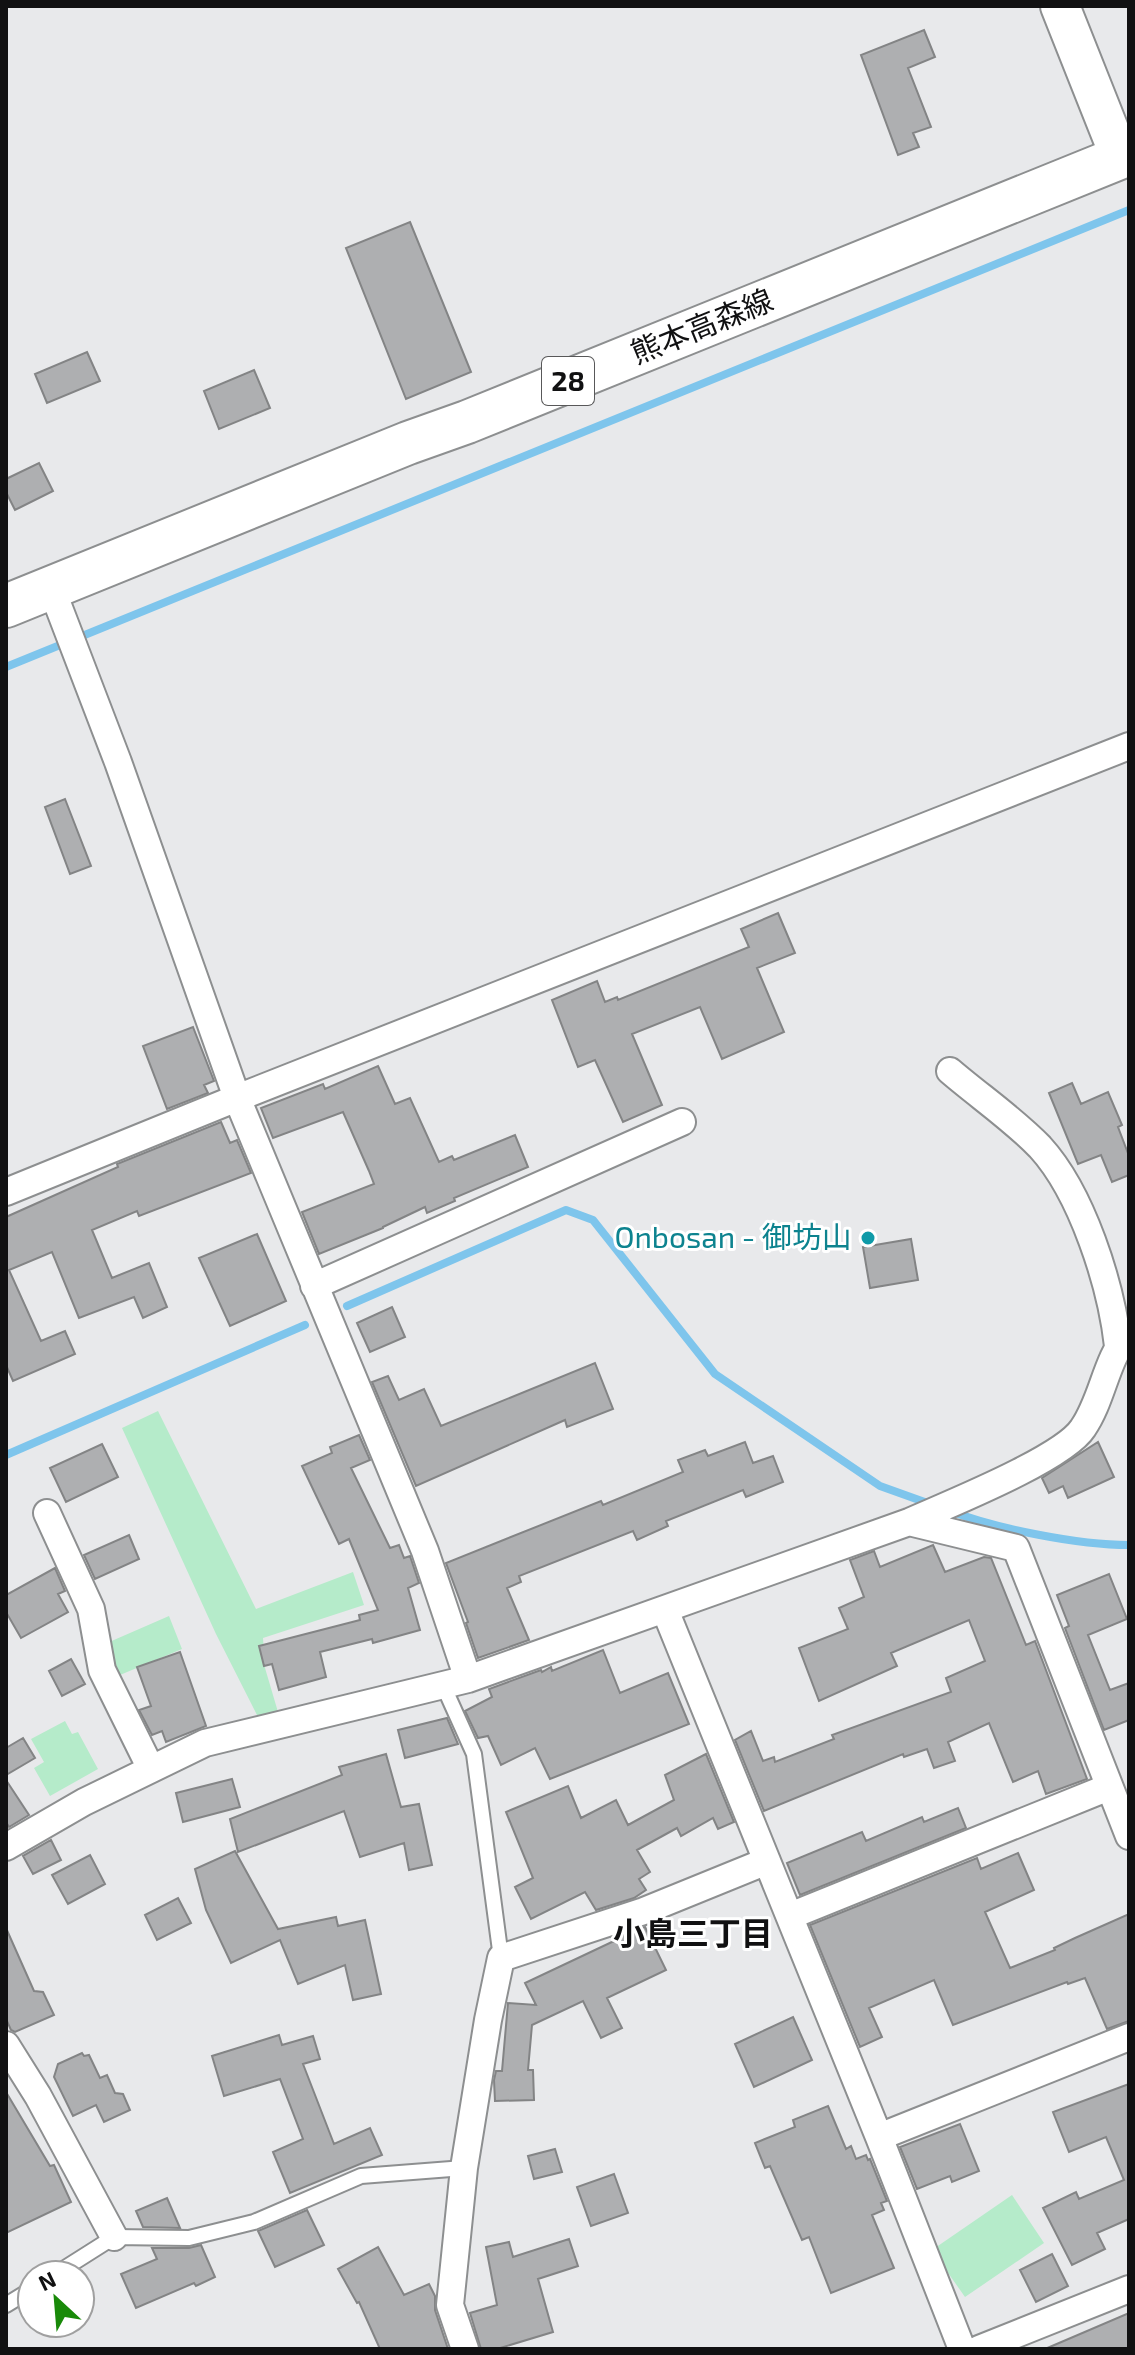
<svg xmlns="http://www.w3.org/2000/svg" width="1135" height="2355" viewBox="0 0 1135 2355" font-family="'Exo 2','Noto Sans JP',sans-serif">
<rect width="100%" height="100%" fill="#e8e9eb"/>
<path fill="#b5ebca" d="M 158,1411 L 256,1609 L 353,1572 L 364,1605 L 263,1638 L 265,1668 L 278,1712 L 259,1719 L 216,1634 L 122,1428 Z
M 169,1616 L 182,1649 L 120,1675 L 107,1643 Z
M 65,1721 L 72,1734 L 78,1732 L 98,1769 L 50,1796 L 34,1768 L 44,1762 L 31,1739 Z
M 1012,2195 L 1044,2243 L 965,2297 L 932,2250 Z"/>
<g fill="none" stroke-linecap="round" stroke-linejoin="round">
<path stroke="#7ec5ec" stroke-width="8" d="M 6,667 L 1129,210
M 347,1306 L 566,1210 L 593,1220 L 715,1374 L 880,1486 L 933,1505
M 6,1455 L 305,1325
M 950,1511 C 998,1529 1078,1545 1129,1545"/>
</g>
<path fill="#aeafb1" stroke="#838485" stroke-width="2" d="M 924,30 L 935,57 L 908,68 L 931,127 L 913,133 L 919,147 L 898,155 L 861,55 Z
M 410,222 L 471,372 L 406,399 L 346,248 Z
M 87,352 L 100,381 L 47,403 L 35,374 Z
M 254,370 L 270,408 L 219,429 L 204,391 Z
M 39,463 L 53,491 L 15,510 L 6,492 L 6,479 Z
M 65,799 L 91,866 L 70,874 L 45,807 Z
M 778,913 L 795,953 L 757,968 L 784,1032 L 722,1059 L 700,1007 L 632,1034 L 662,1105 L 623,1122 L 595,1060 L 578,1067 L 552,1000 L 597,981 L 605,1002 L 617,997 L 618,1000 L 749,947 L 741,929 Z
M 193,1027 L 214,1081 L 204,1085 L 208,1093 L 167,1109 L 143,1046 Z
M 378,1066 L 395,1104 L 410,1098 L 439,1162 L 452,1156 L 454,1160 L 515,1135 L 528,1167 L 454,1198 L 455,1201 L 427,1213 L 425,1207 L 383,1227 L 383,1228 L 319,1254 L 302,1212 L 374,1184 L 369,1171 L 343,1112 L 273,1138 L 261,1108 L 323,1084 L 325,1089 Z
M 1072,1083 L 1081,1104 L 1108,1092 L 1122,1125 L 1118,1127 L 1129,1156 L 1129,1175 L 1112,1182 L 1101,1155 L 1078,1164 L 1049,1093 Z
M 221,1122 L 230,1143 L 237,1140 L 251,1173 L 139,1216 L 137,1211 L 92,1230 L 112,1278 L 149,1263 L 167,1307 L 143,1318 L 134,1297 L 79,1318 L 52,1252 L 9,1270 L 41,1341 L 65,1331 L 75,1354 L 13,1381 L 6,1365 L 6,1217 L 118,1167 L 117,1164 Z
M 257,1234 L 286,1301 L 230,1326 L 199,1258 Z
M 911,1239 L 918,1280 L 870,1288 L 863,1247 Z
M 392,1307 L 405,1337 L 370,1352 L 357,1323 Z
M 595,1363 L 613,1409 L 567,1427 L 565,1420 L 416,1486 L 372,1382 L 388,1376 L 399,1400 L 424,1389 L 441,1426 Z
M 359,1435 L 370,1460 L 351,1468 L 390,1548 L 399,1545 L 404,1558 L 410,1556 L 419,1583 L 408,1588 L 420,1630 L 373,1643 L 372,1639 L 320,1652 L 326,1677 L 279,1690 L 272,1664 L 264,1666 L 259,1646 L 360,1620 L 359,1615 L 378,1610 L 349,1539 L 339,1544 L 302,1466 L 332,1453 L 330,1447 Z
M 745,1442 L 753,1463 L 773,1456 L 783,1482 L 746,1497 L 743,1490 L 666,1521 L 668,1526 L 637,1540 L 633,1531 L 519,1576 L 521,1582 L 507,1588 L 529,1640 L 478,1658 L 466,1623 L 468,1622 L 446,1563 L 601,1501 L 603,1505 L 683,1472 L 678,1460 L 705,1450 L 708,1456 Z
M 1098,1442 L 1114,1477 L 1068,1498 L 1063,1486 L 1049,1493 L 1042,1478 Z
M 102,1444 L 118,1477 L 66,1502 L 50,1468 Z
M 129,1535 L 139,1559 L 95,1579 L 84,1555 Z
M 933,1545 L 945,1572 L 984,1557 L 991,1558 L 1026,1645 L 1035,1641 L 1087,1779 L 1046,1794 L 1038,1771 L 1013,1782 L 989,1723 L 948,1742 L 955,1761 L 934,1768 L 927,1749 L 904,1757 L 903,1754 L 764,1811 L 735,1740 L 751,1731 L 763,1761 L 774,1757 L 775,1762 L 834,1739 L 832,1735 L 951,1692 L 946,1678 L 985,1661 L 969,1620 L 891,1653 L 897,1666 L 819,1701 L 799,1648 L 848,1629 L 839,1608 L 864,1597 L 850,1560 L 874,1551 L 880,1567 Z
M 55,1568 L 65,1591 L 58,1594 L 68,1612 L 21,1638 L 6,1612 L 6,1595 Z
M 1109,1574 L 1127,1619 L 1088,1635 L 1110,1690 L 1129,1683 L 1129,1720 L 1104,1730 L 1065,1628 L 1069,1626 L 1057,1595 Z
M 603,1650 L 620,1693 L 668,1673 L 689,1724 L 550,1779 L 535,1748 L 501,1765 L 488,1736 L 478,1738 L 465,1711 L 492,1697 L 489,1689 L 541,1670 L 542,1672 L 551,1667 L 552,1671 Z
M 180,1652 L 206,1726 L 166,1742 L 162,1731 L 152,1735 L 139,1710 L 151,1706 L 137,1667 Z
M 71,1659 L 85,1684 L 62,1696 L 49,1671 Z
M 447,1718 L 458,1744 L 405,1758 L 398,1730 Z
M 23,1738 L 35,1758 L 6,1775 L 6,1748 Z
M 386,1754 L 401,1807 L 419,1804 L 432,1865 L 409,1870 L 404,1843 L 360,1857 L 344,1811 L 238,1852 L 230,1819 L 342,1775 L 339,1767 Z
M 706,1754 L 734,1822 L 718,1829 L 713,1818 L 681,1836 L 677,1828 L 637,1850 L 650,1872 L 639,1879 L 646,1890 L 634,1898 L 596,1910 L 585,1892 L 531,1919 L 515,1887 L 533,1878 L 506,1812 L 568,1786 L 581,1818 L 616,1800 L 628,1825 L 674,1800 L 665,1775 Z
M 232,1779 L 240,1807 L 183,1822 L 176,1793 Z
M 6,1780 L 29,1815 L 9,1827 L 6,1822 Z
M 958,1808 L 966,1828 L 800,1895 L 787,1863 L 862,1832 L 866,1841 L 922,1817 L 924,1822 Z
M 51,1840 L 61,1860 L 33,1874 L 23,1856 Z
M 235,1851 L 278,1929 L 336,1917 L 338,1926 L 365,1920 L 381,1994 L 353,2000 L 345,1965 L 298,1984 L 280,1940 L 231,1963 L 206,1910 L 195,1869 Z
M 1018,1853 L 1034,1890 L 985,1912 L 1010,1968 L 1055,1950 L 1054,1948 L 1075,1938 L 1129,1914 L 1129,2021 L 1107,2029 L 1085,1978 L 1068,1984 L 1067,1982 L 953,2025 L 934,1980 L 869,2008 L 882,2037 L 860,2047 L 810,1925 L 977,1858 L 981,1869 Z
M 90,1855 L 105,1884 L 68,1904 L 52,1875 Z
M 178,1898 L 191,1923 L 157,1940 L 145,1915 Z
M 645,1927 L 666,1970 L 607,1998 L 622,2028 L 601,2038 L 583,2001 L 532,2025 L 528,2070 L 533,2070 L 534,2100 L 495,2101 L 494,2080 L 496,2071 L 502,2071 L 508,2003 L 536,2005 L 525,1983 L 614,1941 L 612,1938 Z
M 6,1928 L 34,1991 L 43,1992 L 54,2015 L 15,2032 L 11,2030 L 6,2019 Z
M 793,2017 L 812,2060 L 754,2087 L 735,2044 Z
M 279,2035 L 282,2045 L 313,2036 L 320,2059 L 303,2064 L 334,2144 L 370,2128 L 382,2155 L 290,2193 L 273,2152 L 303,2139 L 280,2079 L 224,2096 L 212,2056 Z
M 82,2053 L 84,2056 L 89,2055 L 100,2078 L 107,2075 L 115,2093 L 123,2094 L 130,2110 L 104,2122 L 96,2105 L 73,2116 L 54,2077 L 58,2064 Z
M 1129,2084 L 1129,2219 L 1097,2233 L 1105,2249 L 1072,2265 L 1043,2208 L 1076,2192 L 1079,2199 L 1124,2180 L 1106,2137 L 1069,2152 L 1053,2112 Z
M 6,2092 L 50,2166 L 54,2165 L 71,2202 L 6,2233 Z
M 828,2106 L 846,2149 L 851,2146 L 856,2159 L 866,2155 L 868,2160 L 870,2159 L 887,2201 L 881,2203 L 884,2210 L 872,2215 L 894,2268 L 831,2293 L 809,2237 L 802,2240 L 770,2166 L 765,2168 L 755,2143 L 795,2127 L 793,2120 Z
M 960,2124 L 979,2171 L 952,2182 L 950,2176 L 917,2189 L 900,2147 Z
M 555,2149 L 562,2172 L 534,2179 L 528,2156 Z
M 614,2174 L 628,2213 L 591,2226 L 577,2187 Z
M 167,2198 L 180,2228 L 143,2227 L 136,2211 Z
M 307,2210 L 324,2245 L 275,2267 L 258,2231 Z
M 569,2239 L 578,2266 L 538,2279 L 553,2332 L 497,2349 L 481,2349 L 470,2313 L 497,2305 L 486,2247 L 509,2242 L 513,2257 Z
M 201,2245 L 215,2277 L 196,2286 L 194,2283 L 136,2308 L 121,2274 L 157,2259 L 152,2248 L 189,2248 Z
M 378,2247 L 404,2295 L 429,2284 L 435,2296 L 435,2310 L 448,2349 L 380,2349 L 359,2302 L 357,2303 L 338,2269 Z
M 1052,2254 L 1068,2286 L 1036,2302 L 1020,2270 Z
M 1129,2313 L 1129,2349 L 1045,2349 Z"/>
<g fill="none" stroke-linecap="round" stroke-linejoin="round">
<defs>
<path id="lane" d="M 443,1685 L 474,1754 L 501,1958
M 54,2275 L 114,2237 L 189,2238 L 254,2222 L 361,2176 L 464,2168
M 6,2305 L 32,2289"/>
<path id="street" d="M 51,587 L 118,762 L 237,1098 L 425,1551 L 468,1679
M 950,1071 C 979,1096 1013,1119 1040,1147 C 1082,1193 1111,1284 1118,1346
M 6,1192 L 237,1098 L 1129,746
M 314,1286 L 682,1122
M 47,1513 L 91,1609 L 102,1670 L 151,1769
M 909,1522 L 1016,1548 L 1129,1836
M 665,1610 L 879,2137 L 962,2349
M 6,1847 L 84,1802 L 205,1743 L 468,1679 L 909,1522 C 947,1505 1063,1459 1083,1428 C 1103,1399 1105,1361 1129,1332
M 790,1916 L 1109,1787
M 6,2045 L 38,2096 L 114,2237
M 879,2137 L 1129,2037
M 465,2349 L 450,2305 L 464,2168 L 488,2020 L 501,1958 L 644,1911 L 767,1861
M 979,2349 L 1129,2289"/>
<path id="secondary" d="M 1060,6 L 1120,157"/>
<path id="primary" d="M 6,606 L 408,443 L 467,422 L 1129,154"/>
</defs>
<use href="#lane" stroke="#8d8f90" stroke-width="18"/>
<use href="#street" stroke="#8d8f90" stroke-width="30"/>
<use href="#secondary" stroke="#8d8f90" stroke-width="42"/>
<use href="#primary" stroke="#8d8f90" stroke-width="46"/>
<use href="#lane" stroke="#fff" stroke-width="14"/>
<use href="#street" stroke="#fff" stroke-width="26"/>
<use href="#secondary" stroke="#fff" stroke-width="38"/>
<use href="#primary" stroke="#fff" stroke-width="42"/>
</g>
<circle fill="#0f9aa8" stroke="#fff" stroke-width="3" cx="868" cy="1238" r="8"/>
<g text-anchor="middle" stroke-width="6" stroke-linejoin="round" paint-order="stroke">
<rect fill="#fff" stroke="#585859" stroke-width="2" x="542" y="357" width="52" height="48" rx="6"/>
<g font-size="28" font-weight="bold" fill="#111112">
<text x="568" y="391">28</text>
</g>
<g font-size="30" fill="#111112" stroke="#fff">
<text transform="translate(702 327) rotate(-22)" y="10">熊本高森線</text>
</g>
<g font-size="30" fill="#0d838f" stroke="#fff" text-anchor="end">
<text x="852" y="1248">Onbosan - 御坊山</text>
</g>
<g font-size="32" font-weight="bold" fill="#111112" stroke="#fff">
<text x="693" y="1945">小島三丁目</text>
</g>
</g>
<rect width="1135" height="2355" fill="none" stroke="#111112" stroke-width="16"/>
<g transform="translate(56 2299) rotate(334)"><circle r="38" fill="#ffffff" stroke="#a0a0a0" stroke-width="2"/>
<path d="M0-6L14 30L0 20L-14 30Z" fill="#198a09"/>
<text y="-12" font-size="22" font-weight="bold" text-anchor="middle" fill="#111112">N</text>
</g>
</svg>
